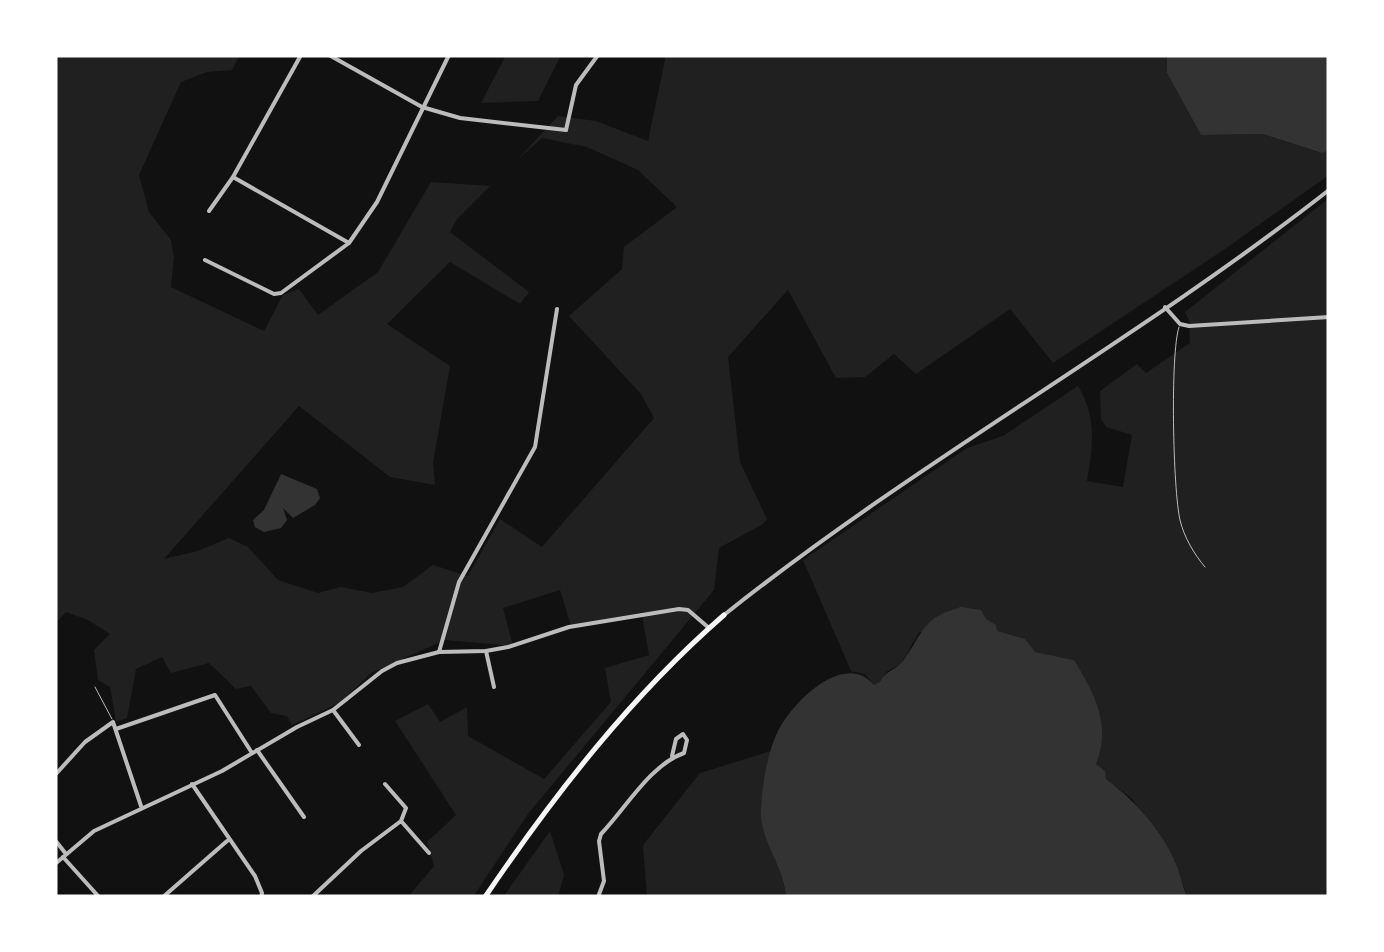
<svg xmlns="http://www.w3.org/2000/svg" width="1384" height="952" viewBox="0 0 1384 952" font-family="Cabin,sans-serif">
<rect width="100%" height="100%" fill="#111"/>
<path fill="#202020" d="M 55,55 L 240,55 L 232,70 L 207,72 L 181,82 L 139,175 L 149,212 L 171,240 L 174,257 L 171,287 L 264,331 L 283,295 L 299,289 L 318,315 L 378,272 L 431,182 L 490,186 L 457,219 L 450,232 L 529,292 L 520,304 L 450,262 L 387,324 L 450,366 L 433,463 L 435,485 L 390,477 L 299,406 L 164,559 L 198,551 L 229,538 L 248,547 L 278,580 L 318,593 L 341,587 L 372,593 L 403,587 L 433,565 L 468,576 L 500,519 L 542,547 L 654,418 L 641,394 L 569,316 L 622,269 L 624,247 L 677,207 L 638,170 L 587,147 L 542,138 L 518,159 L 558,116 L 596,121 L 648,141 L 666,55 L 1167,55 L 1167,73 L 1201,135 L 1263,134 L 1321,153 L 1329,150 L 1329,175 L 1225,249 L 1053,363 L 1010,309 L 916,374 L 894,354 L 865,377 L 836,378 L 788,290 L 728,357 L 740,462 L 767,519 L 763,524 L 719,548 L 714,590 L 528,814 L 473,897 L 408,897 L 434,866 L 427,842 L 456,815 L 395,721 L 428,704 L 440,722 L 467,707 L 468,736 L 544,779 L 611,702 L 605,668 L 649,655 L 642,615 L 572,629 L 560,590 L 503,608 L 513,646 L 445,640 L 371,673 L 341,702 L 292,725 L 287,716 L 271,713 L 251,686 L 236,689 L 209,663 L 171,673 L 162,657 L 136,669 L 127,718 L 116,722 L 110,687 L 98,680 L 94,650 L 110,634 L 88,620 L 66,612 L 55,624 Z
M 506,55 L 561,55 L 538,101 L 481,103 Z
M 1329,198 L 1329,897 L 1187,897 L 1176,862 L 1158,832 L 1131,798 L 1106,779 L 1096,764 L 1074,660 L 1035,652 L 996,631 L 919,632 L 901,664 L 886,672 L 881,682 L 874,685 L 865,674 L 851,671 L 803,560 L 967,448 L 1003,436 L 1078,386 C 1097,417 1093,446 1087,481 L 1123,487 L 1132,435 L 1106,427 L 1101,419 L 1100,391 L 1137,364 L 1146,373 L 1190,343 L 1189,320 L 1185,312 Z
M 771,751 C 765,770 762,817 767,837 C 772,858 784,874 786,897 L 647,897 L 643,845 L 700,773 Z
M 550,831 L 564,875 L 558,897 L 503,897 Z"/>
<path fill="#333" d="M 1167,55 L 1329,55 L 1329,150 L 1322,153 L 1263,134 L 1201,135 L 1167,73 Z
M 281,474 L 317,489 L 320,498 L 315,505 L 293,518 L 283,508 L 287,520 L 281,528 L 264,532 L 255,527 L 253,520 L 264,510 Z
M 961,607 L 981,610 L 986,619 L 996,625 L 997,631 L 1025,639 L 1035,652 L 1074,660 C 1094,693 1112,725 1096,764 L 1105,771 L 1106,779 C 1134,800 1159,827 1174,859 C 1180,871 1182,885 1187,897 L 786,897 C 784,866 758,838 761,807 C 763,781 767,754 778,731 C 793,701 845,650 874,685 L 880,682 C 886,670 896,670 903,661 C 925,631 920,619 961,607 Z"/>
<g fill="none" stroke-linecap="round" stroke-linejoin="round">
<path stroke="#bcbcbc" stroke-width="1" d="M 1179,327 C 1170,354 1173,490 1180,520 C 1184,537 1194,554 1205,567
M 95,687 L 112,719"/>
<path stroke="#bcbcbc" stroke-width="4" d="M 301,55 L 233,177 L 349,243 L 377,202 L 449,55
M 566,130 L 576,85 L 598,55
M 209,211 L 233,177
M 205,260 L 274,294 L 281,293 L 349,243
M 1165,307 L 1180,324 L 1189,326 L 1329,317
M 486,651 L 494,687
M 439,652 L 459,582 L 535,447 L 557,309
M 333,710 L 359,745
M 116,729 L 215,695 L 252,753
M 257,750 L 304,817
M 55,775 L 85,742 L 113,722 L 141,806
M 192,784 L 255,876 L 262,893 L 261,897
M 401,821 L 429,853
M 55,840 L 66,854
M 63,857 L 99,897
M 163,897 L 227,841
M 312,897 L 361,851 L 401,821 L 406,808 L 385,784
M 598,897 L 604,881 L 599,841 L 601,834 C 626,808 650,765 684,753 L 687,740 L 683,734 L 676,739 L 672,756"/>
<path stroke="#bcbcbc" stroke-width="4" d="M 329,55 L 422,107 L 460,118 L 566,130
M 724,615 C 917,461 1135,342 1329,190
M 55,864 L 94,831 L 222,771 L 297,727 L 333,710 L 382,671 L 397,663 L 439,652 L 486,651 L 508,647 L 569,627 L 679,609 L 688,610 L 709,628"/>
<path stroke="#f5f5f5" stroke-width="5" d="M 485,897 C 554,795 631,696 724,615"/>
</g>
<rect width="1384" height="952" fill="none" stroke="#ffffff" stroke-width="115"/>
</svg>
